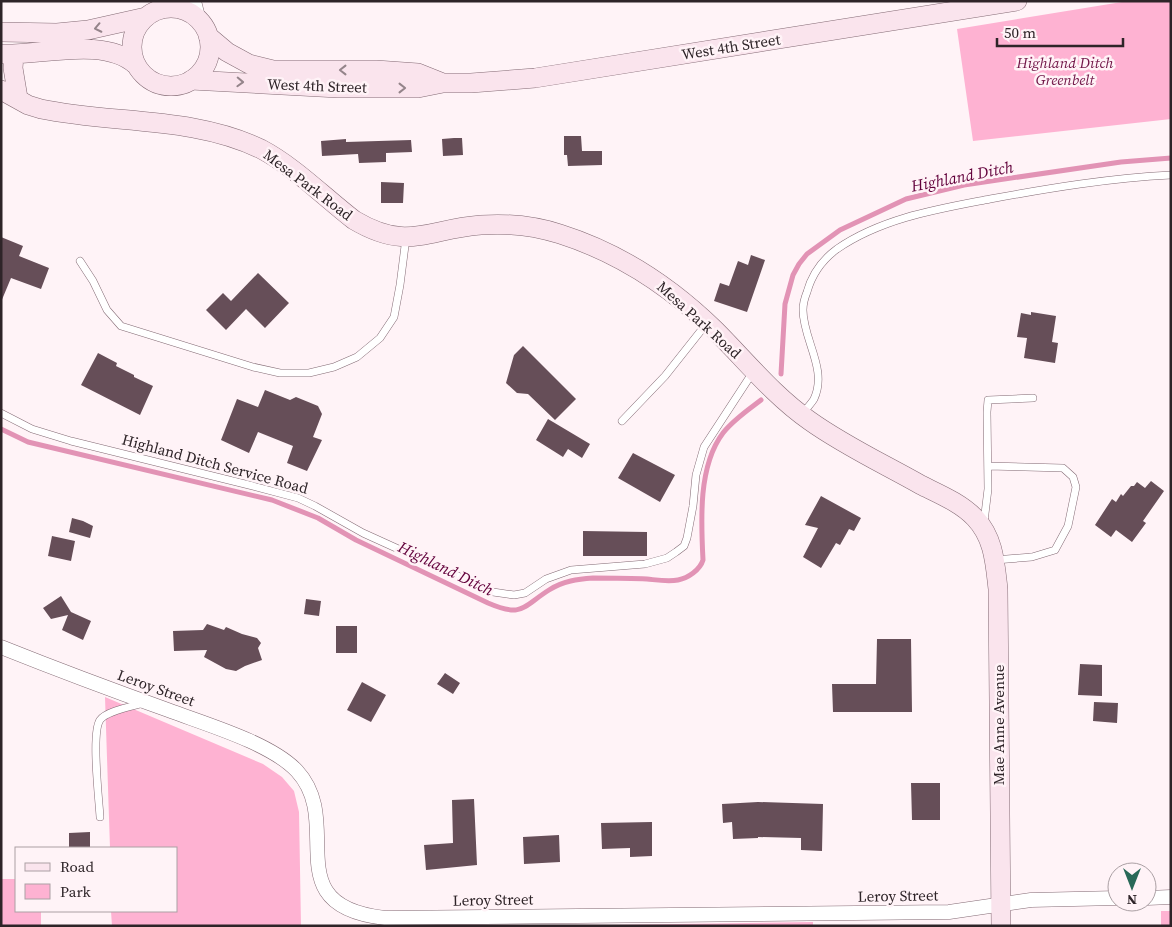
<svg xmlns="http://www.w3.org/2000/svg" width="1172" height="927" viewBox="0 0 1172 927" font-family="'Source Serif 4',serif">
<rect width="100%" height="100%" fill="#fff3f7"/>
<path fill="#feb2d2" d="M 1128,1 L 1171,1 L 1171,119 L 973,141 L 957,29 Z
M 105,697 L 263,764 L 282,777 L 294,791 L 299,812 L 301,926 L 112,926 L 111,911 L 176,911 L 176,848 L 110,848 Z
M 1,879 L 16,879 L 16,911 L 41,911 L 41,926 L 1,926 Z
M 1161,911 L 1171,911 L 1171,926 L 1161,926 Z
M 813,922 L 813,926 L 544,926 Z"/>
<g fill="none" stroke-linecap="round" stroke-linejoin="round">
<path stroke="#e293b5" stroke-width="5" d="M 781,374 L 785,304 L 793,275 L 799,264 L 807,254 L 840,230 L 906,199 L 964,185 L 1121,162 L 1171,158
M 1,429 L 28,442 L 272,500 L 318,518 L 356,540 L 488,603 C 523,618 522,607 549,590 C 563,581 578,579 593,578 C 611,578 629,578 647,579 C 657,580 668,582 678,580 C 688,578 700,570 703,560 C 701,521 698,466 723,433 C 733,420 748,410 761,400"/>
</g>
<path fill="#664e58" d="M 564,136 L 581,136 L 582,151 L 602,151 L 602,165 L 568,166 L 567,155 L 564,155 Z
M 454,138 L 462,138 L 463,155 L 443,156 L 442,139 Z
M 346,139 L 346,142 L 411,140 L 412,152 L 386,153 L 386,162 L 359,163 L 358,154 L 322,156 L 321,141 Z
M 381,182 L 404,183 L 403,203 L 381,203 Z
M 1,237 L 23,246 L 19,256 L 49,268 L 41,289 L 11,278 L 1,302 Z
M 751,255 L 765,260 L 747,312 L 714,301 L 720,283 L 729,286 L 738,261 L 748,265 Z
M 258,273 L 289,303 L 265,328 L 246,309 L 226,330 L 206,310 L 223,293 L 231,301 Z
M 1031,312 L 1056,316 L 1052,342 L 1058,343 L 1055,363 L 1024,358 L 1027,338 L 1017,337 L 1021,313 L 1031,315 Z
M 523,346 L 576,399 L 555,420 L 528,394 L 517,393 L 506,383 L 514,355 Z
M 98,353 L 117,363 L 116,366 L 134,375 L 134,377 L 153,386 L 140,415 L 81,385 Z
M 265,390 L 290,400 L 296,397 L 318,406 L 322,414 L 313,437 L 322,440 L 307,471 L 287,463 L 293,446 L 258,432 L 249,453 L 221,440 L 237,399 L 258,407 Z
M 548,419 L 590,444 L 582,458 L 568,449 L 563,457 L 536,440 Z
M 633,453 L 675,475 L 660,502 L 618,478 Z
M 1151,481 L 1164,491 L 1143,521 L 1146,523 L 1132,542 L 1116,530 L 1111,537 L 1095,525 L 1112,499 L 1116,502 L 1121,494 L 1123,496 L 1131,486 L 1134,486 L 1137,482 L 1145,488 Z
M 821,496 L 861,518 L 854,531 L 849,529 L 840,545 L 836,543 L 821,568 L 803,557 L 818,528 L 805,525 Z
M 72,518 L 83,521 L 93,526 L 90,538 L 69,532 Z
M 583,531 L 647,532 L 647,556 L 583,556 Z
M 52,536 L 75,541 L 71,561 L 48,556 Z
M 61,596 L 71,612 L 91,621 L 83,640 L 62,630 L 68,615 L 51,619 L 43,608 Z
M 306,599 L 321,601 L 319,616 L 304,614 Z
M 207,624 L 224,630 L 226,627 L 242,634 L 257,638 L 261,643 L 258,648 L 262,660 L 245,666 L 236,671 L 226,669 L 204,657 L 207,650 L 174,651 L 173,631 L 203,630 Z
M 336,626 L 357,626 L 357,653 L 336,653 Z
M 877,639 L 911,639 L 912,712 L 833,712 L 832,684 L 876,684 Z
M 1080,664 L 1102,665 L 1102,696 L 1078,695 Z
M 445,673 L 460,683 L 453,694 L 437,684 Z
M 362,682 L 386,695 L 371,722 L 347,710 Z
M 1094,702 L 1118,703 L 1117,723 L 1093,721 Z
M 911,783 L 940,783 L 940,820 L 912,820 Z
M 474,799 L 477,865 L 426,870 L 424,845 L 453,843 L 452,800 Z
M 758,802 L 823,804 L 822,851 L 801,850 L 801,838 L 758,837 L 758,838 L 733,839 L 732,822 L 723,823 L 722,804 Z
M 652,822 L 652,856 L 630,857 L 630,848 L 602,849 L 601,823 Z
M 90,832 L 90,848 L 69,848 L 69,833 Z
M 559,835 L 560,862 L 524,864 L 523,837 Z"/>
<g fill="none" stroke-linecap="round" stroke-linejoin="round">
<defs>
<path id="lane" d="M 80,261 L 93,281 L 107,310 L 121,326 L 253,367 L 280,373 L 309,373 L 334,367 L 357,357 L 380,338 L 394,317 L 400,285 L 406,238
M 1,413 L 32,429 L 71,441 L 253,486 L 298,498 L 315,506 L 363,533 L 493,592 L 514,595 L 525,593 L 546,579 L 571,570 L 645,564 L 667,558 L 676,552 L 684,546 L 687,538 L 693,506 L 696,475 L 704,447 L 753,372
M 802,414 C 806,409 811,404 814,399 C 828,369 803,340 803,310 C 803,304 805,297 807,292 C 812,274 822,260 837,249 C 882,218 938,209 990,199 C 1050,188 1110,178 1171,175
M 622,421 L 665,376 L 707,323
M 988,466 L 1063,468 L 1073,477 L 1076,487 L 1068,526 L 1055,550 L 1032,557 L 995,560
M 984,522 L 988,489 L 987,412 L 988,400 L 1033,398
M 100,817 C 99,799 91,733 100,720 C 106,711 134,706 144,703"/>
<path id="street" d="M 194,1 L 199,21
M 157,11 L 162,1
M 1,647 C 56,669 112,690 168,710 C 205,724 271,743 297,771 C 346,824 274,906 385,918 L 949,912 L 1031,900 L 1117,898
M 1147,898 L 1171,897"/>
<path id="secondary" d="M132 47a39 39 0 1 1 78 0a39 39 0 1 1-78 0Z
M 1,32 L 57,33 L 88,30 L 146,17
M 208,36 L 227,52 L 249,64 L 273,70 L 376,70 L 418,73 L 443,83
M 1,54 C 41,56 104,36 136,65
M 14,55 L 13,68 L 18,98
M 191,80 L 338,88 L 418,88 L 443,83 L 471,83 L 535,78 L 1017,1
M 1,90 L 28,105 L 41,109 C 113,124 193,116 261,149 C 295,167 324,197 354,220 C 408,252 427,229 481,225 C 508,223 535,226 560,234 C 620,253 670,286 715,330 C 746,361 774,396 810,421 C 845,446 884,464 921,485 C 939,494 961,503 975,518 C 994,538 995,563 998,589 L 1001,926"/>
</defs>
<use href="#lane" stroke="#836a74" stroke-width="8"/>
<use href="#street" stroke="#836a74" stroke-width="15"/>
<use href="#secondary" stroke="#836a74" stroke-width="20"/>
<use href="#lane" stroke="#fff" stroke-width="7"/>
<use href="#street" stroke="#fff" stroke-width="14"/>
<use href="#secondary" stroke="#fae4ed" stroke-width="19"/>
</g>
<defs><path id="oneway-chevron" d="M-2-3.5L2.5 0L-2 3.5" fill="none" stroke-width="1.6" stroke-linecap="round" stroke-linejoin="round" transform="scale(1.25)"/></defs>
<g stroke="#94848a">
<use href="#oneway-chevron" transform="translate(98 28) rotate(168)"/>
<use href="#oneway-chevron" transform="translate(343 70) rotate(180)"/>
<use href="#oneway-chevron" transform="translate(240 82) rotate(2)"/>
<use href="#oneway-chevron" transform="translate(402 88)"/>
</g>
<g text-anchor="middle" stroke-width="5" stroke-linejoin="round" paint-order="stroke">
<g font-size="15" fill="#2e2428" stroke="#fff3f7">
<text transform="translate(731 47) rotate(-9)" y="5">West 4th Street</text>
<text transform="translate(317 86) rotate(2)" y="5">West 4th Street</text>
<text transform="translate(308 185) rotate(37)" y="5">Mesa Park Road</text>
<text transform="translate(699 320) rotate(42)" y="5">Mesa Park Road</text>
<text transform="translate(215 464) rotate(15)" y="5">Highland Ditch Service Road</text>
<text transform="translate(156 688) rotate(20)" y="5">Leroy Street</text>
<text transform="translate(999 725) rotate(-90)" y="5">Mae Anne Avenue</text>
<text transform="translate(898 896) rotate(-1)" y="5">Leroy Street</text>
<text transform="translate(493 900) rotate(-1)" y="5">Leroy Street</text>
</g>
<g font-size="15" font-style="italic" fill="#711547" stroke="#fff3f7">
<text x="1065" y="68">Highland Ditch<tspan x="1065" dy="17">Greenbelt</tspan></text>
</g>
<g font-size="16" font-style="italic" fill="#62013b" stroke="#fff3f7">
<text transform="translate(962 176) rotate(-11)" y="6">Highland Ditch</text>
<text transform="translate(446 568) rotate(26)" y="6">Highland Ditch</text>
</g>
</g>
<rect width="1172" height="927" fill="none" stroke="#2e2428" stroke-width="5"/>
<rect x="15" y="847" width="162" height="65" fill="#fff3f7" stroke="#aba0a4"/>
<rect x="25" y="863" width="25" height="8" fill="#fae4ed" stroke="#aba0a4"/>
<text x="60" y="872" font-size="15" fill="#2e2428">Road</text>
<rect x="25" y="884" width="25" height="15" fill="#feb2d2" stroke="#aba0a4"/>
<text x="60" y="897" font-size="15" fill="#2e2428">Park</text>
<g transform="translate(1132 887) rotate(180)"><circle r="24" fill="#fff3f7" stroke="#aba0a4"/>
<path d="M0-4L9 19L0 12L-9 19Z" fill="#296958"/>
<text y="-8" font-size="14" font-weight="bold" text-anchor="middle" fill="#2e2428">N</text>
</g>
<path d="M997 38v8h126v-8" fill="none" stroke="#2e2428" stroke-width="2.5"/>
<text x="1004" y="38" font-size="15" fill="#2e2428" stroke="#fff3f7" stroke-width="4" paint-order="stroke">50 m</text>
</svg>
